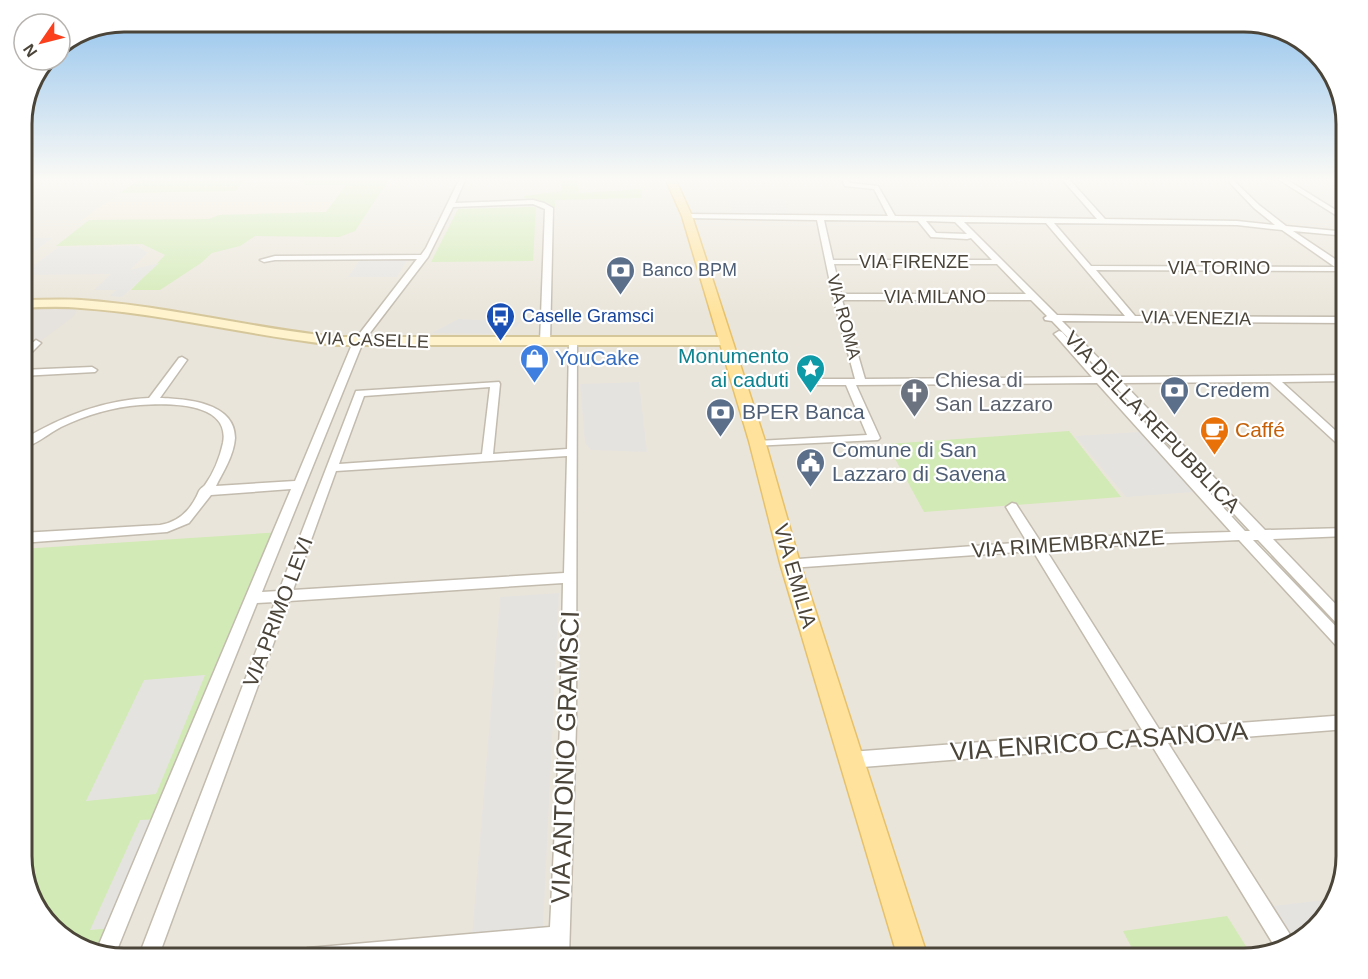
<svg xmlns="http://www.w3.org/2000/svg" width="1368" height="979" viewBox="0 0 1368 979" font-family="Helvetica,sans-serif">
<rect width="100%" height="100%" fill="#f6f3ec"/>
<path fill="#eae5da" d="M 21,178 L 664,178 L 667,185 L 678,185 L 677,178 L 1347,178 L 1347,856 L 1326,918 L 1290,947 L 1245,958 L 123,958 L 108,953 L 228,666 L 21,551 Z"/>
<path fill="#e6e2dd" d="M 21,304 L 79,304 L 74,316 L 34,346 L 21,358 Z"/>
<path fill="#efe8d6" d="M 245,178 L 296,178 L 306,185 L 346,185 L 326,212 L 219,215 L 209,219 L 82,220 L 120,193 L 235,191 Z"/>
<path fill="#d2eab5" d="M 141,178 L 245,178 L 236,191 L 120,193 Z
M 296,178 L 390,178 L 355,231 L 339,237 L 255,236 L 240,246 L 212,253 L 201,263 L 160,290 L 131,290 L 165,255 L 142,244 L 56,246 L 89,220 L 209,219 L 219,215 L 326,212 L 346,185 L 306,185 Z
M 561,178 L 578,178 L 579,193 L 642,189 L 642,198 L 555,200 L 555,208 L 548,203 L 524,198 L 524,196 L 561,191 Z
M 531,207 L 536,207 L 533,261 L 431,262 L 458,209 Z
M 1069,431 L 1121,497 L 924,512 L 887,444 Z
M 282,532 L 108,953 L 61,937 L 35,907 L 21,862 L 21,549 Z
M 1227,916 L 1252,956 L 1137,958 L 1123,931 Z
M 1048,948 L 1052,958 L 979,958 Z"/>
<path fill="#e5e3e0" d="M 784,199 L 789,215 L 733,215 L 728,200 Z
M 21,238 L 52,238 L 21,261 Z
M 138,246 L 147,253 L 130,270 L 159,263 L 122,297 L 110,296 L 116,290 L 94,290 L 111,274 L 21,275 L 59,247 Z
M 360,260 L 407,260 L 397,277 L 348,277 Z
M 458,319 L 520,322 L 517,327 L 509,327 L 506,334 L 432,333 Z
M 639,382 L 647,452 L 591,450 L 585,443 L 580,384 Z
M 1139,432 L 1194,492 L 1126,497 L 1075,436 Z
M 559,593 L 543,928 L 472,936 L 500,597 Z
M 205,675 L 156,794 L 86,801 L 144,680 Z
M 161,819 L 113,928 L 90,930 L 140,820 Z
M 1332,899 L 1326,918 L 1296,942 L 1273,906 Z"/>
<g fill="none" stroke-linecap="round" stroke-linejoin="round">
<defs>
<path id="street" d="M 460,178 L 466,178 L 455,203 L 533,200 L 544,203 L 553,208 L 550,342 L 545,345 L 540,342 L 545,209 L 533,204 L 453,207 L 428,257 L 363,342 L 262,592 L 279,591 L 356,391 L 499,382 L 500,384 L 493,454 L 567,449 L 569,342 L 574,339 L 577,340 L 576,726 L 569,958 L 549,958 L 549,947 L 423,958 L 298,958 L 301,951 L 308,948 L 550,927 L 560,726 L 563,583 L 289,601 L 158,958 L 138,958 L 275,602 L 257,603 L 115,955 L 97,949 L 291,489 L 211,495 L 189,523 L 167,532 L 21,543 L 21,533 L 160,525 C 180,522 192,508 199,491 C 201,488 202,488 205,485 C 213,474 220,457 223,443 C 231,401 166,403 140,405 C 113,407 86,415 61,427 C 48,434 35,445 21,449 L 21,441 C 60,417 103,400 149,398 L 179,358 L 182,357 L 187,360 L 160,398 C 186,399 235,402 235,438 C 234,455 223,472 216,486 L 295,481 L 353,342 L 417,259 L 275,260 L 264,262 L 260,260 L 275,256 L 421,255 L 426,248 ZM 490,387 L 482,454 L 339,464 L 364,396 ZM 567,456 L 564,573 L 293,590 L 336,471 Z
M 841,178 L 847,178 L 850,183 L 878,186 L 895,216 L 1097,219 L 1061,178 L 1068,178 L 1105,219 L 1237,221 L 1275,225 L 1254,208 L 1230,183 L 1229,178 L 1235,178 L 1235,182 L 1259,205 L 1286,226 L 1347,232 L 1347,236 L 1293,231 L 1347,267 L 1347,271 L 1096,270 L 1135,316 L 1347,317 L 1347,323 L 1062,321 L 1117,377 L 1347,375 L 1347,381 L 1282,382 L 1347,441 L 1347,450 L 1343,449 L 1270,382 L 1123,383 L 1265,530 L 1347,528 L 1347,536 L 1273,539 L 1347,616 L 1347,631 L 1342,629 L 1258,540 L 1253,540 L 1347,638 L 1347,654 L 1342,652 L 1239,540 L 1123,545 L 1046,550 L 1159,729 L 1347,715 L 1347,729 L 1168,743 L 1289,933 L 1292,940 L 1289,947 L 1281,950 L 1275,947 L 1151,744 L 850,768 L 844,765 L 842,760 L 844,755 L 850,752 L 1142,730 L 1033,551 L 790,568 L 785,566 L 783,563 L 785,560 L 1027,542 L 1006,507 L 1012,503 L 1016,504 L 1040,541 L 1123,535 L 1231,532 L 1097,383 L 856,385 L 880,438 L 878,440 L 754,446 L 752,444 L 758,441 L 867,435 L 846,385 L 810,385 L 805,382 L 810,379 L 855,379 L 833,297 L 817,220 L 687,218 L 683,216 L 687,214 L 888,216 L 874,189 L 845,186 ZM 824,220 L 918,221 L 931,237 L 967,239 L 971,238 L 992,260 L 833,260 ZM 926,221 L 955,222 L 967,234 L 936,233 ZM 964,222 L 1046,223 L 1125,316 L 1057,315 ZM 1054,223 L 1237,225 L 1282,230 L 1335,267 L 1091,266 ZM 834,264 L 997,264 L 1026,294 L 841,294 ZM 842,300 L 1031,300 L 1047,316 L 1044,318 L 1045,320 L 1052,321 L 1106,377 L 1103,377 L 1062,332 L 1059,331 L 1054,334 L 1056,336 L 1092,377 L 865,379 ZM 1108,383 L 1112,383 L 1250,531 L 1245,531 Z
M 1276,178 L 1284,178 L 1347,217 L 1347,222 Z
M 1342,178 L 1347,178 L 1347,181 Z
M 36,340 L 41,343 L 24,360 L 21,361 L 21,352 Z
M 92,367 L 97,370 L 95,372 L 21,376 L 21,370 Z"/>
<path id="secondary" d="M 21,300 C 41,300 61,299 81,300 C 167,306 251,328 336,337 L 725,337 L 731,341 L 725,345 L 336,345 C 251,336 167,314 81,308 C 61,306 41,307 21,308 Z"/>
<path id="primary" d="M 665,178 L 675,178 L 692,216 L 765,441 L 800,563 L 928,958 L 898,958 L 780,563 L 749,441 L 682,216 Z"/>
</defs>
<use href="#street" stroke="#c2bbae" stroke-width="3"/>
<use href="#secondary" stroke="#d6c79b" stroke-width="4"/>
<use href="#primary" stroke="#e6c16a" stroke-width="3"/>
<use href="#street" fill="#fff" fill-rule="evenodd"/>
<use href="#secondary" fill="#fff3cd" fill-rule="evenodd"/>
<use href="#primary" fill="#ffe39c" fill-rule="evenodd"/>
</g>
<linearGradient id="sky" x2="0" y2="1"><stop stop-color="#8fc1ec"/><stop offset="0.57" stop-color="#fbfaf6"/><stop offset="1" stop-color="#fbfaf6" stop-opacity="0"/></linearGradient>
<rect width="1368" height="315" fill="url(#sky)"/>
<defs>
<symbol id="bank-pin" viewBox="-11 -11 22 30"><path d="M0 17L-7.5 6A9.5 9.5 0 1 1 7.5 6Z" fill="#5c6f8a" stroke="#fff"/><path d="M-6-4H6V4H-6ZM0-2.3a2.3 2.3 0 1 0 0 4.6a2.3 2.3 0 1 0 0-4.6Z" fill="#fff"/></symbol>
<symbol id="bus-pin" viewBox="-11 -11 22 30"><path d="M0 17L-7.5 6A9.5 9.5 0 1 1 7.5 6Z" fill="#1a4fb4" stroke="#fff"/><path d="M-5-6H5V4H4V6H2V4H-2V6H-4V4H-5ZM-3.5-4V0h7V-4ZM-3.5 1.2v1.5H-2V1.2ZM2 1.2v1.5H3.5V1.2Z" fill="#fff"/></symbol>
<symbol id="shop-pin" viewBox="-11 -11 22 30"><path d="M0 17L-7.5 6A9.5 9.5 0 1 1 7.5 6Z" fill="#3f7fe0" stroke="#fff"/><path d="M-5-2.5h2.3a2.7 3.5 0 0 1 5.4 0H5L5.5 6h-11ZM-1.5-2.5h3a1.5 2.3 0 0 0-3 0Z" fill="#fff"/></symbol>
<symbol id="sight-pin" viewBox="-11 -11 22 30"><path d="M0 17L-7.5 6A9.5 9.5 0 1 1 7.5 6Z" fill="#0f9aa8" stroke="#fff"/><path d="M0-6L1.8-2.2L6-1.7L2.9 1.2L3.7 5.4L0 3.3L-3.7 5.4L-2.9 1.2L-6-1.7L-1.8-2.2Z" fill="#fff"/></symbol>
<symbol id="church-pin" viewBox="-11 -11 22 30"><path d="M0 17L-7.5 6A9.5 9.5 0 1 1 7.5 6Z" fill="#6b7280" stroke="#fff"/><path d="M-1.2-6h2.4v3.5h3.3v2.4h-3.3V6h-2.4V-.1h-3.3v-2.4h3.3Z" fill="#fff"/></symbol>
<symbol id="cafe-pin" viewBox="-11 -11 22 30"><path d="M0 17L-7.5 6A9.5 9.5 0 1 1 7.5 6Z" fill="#e8710a" stroke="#fff"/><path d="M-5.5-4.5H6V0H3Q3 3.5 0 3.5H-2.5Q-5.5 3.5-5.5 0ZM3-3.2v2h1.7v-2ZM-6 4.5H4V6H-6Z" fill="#fff"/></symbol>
<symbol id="civic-pin" viewBox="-11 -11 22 30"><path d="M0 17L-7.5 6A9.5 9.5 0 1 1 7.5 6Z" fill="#5c6f8a" stroke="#fff"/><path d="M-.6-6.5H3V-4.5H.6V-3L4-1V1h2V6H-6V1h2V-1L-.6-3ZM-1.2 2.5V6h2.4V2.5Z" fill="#fff"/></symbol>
</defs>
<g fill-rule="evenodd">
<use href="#bank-pin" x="604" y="254" width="33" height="45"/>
<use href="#bus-pin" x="484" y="300" width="33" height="45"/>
<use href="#shop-pin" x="518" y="342" width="33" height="45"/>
<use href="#sight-pin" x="794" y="352" width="33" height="45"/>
<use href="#bank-pin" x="1158" y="374" width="33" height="45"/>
<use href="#church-pin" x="898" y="376" width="33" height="45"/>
<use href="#bank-pin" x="704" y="396" width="33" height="45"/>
<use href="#cafe-pin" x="1198" y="414" width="33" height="45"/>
<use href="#civic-pin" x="794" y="446" width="33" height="45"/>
</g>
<g text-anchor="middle" stroke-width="4.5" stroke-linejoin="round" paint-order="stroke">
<g font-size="18" fill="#4b4439" stroke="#fff">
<text x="914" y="268">VIA FIRENZE</text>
<text x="1219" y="274">VIA TORINO</text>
<text x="935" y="303">VIA MILANO</text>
<text transform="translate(844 317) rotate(75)" y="6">VIA ROMA</text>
<text transform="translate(1196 318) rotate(1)" y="6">VIA VENEZIA</text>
<text transform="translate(372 340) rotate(2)" y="6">VIA CASELLE</text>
</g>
<g font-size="18" fill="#4e5e75" stroke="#fff" text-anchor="start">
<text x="642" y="276">Banco BPM</text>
</g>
<g font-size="18" fill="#164399" stroke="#fff" text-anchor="start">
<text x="522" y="322">Caselle Gramsci</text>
</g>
<g font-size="21" fill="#0d838f" stroke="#fff" text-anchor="end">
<text x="789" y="363">Monumento<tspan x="789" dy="24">ai caduti</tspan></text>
</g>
<g font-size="21" fill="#366cbe" stroke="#fff" text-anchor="start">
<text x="555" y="365">YouCake</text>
</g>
<g font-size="21" fill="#5b616d" stroke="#fff" text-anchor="start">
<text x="935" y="387">Chiesa di<tspan x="935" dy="24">San Lazzaro</tspan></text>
</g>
<g font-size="21" fill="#4e5e75" stroke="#fff" text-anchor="start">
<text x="1195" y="397">Credem</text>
<text x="742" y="419">BPER Banca</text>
<text x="832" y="457">Comune di San<tspan x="832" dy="24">Lazzaro di Savena</tspan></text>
</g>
<g font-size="21" fill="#4b4439" stroke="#fff">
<text transform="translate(1152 422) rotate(46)" y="7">VIA DELLA REPUBBLICA</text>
<text transform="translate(1068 544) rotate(-4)" y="7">VIA RIMEMBRANZE</text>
<text transform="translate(795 576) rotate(74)" y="7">VIA EMILIA</text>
<text transform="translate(278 612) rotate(-69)" y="7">VIA PRIMO LEVI</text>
</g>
<g font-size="21" fill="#c56008" stroke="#fff" text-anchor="start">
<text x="1235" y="437">Caffé</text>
</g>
<g font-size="26" fill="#4b4439" stroke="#fff">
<text transform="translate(1099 741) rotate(-4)" y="9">VIA ENRICO CASANOVA</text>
<text transform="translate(565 757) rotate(-88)" y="9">VIA ANTONIO GRAMSCI</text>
</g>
</g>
<path d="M0 0H1368V979H0ZM124 32H1244A92 92 0 0 1 1336 124V856A92 92 0 0 1 1244 948H124A92 92 0 0 1 32 856V124A92 92 0 0 1 124 32Z" fill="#fff" fill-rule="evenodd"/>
<path fill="none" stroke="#4b4439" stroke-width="3" d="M124 32H1244A92 92 0 0 1 1336 124V856A92 92 0 0 1 1244 948H124A92 92 0 0 1 32 856V124A92 92 0 0 1 124 32Z"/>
<g transform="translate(42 42) rotate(235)"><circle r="28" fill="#ffffff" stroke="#b7b4b0" stroke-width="1.5"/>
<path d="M0-4.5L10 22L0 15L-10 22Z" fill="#fc3f1d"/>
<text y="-9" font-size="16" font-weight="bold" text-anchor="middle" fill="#4b4439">N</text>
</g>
</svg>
